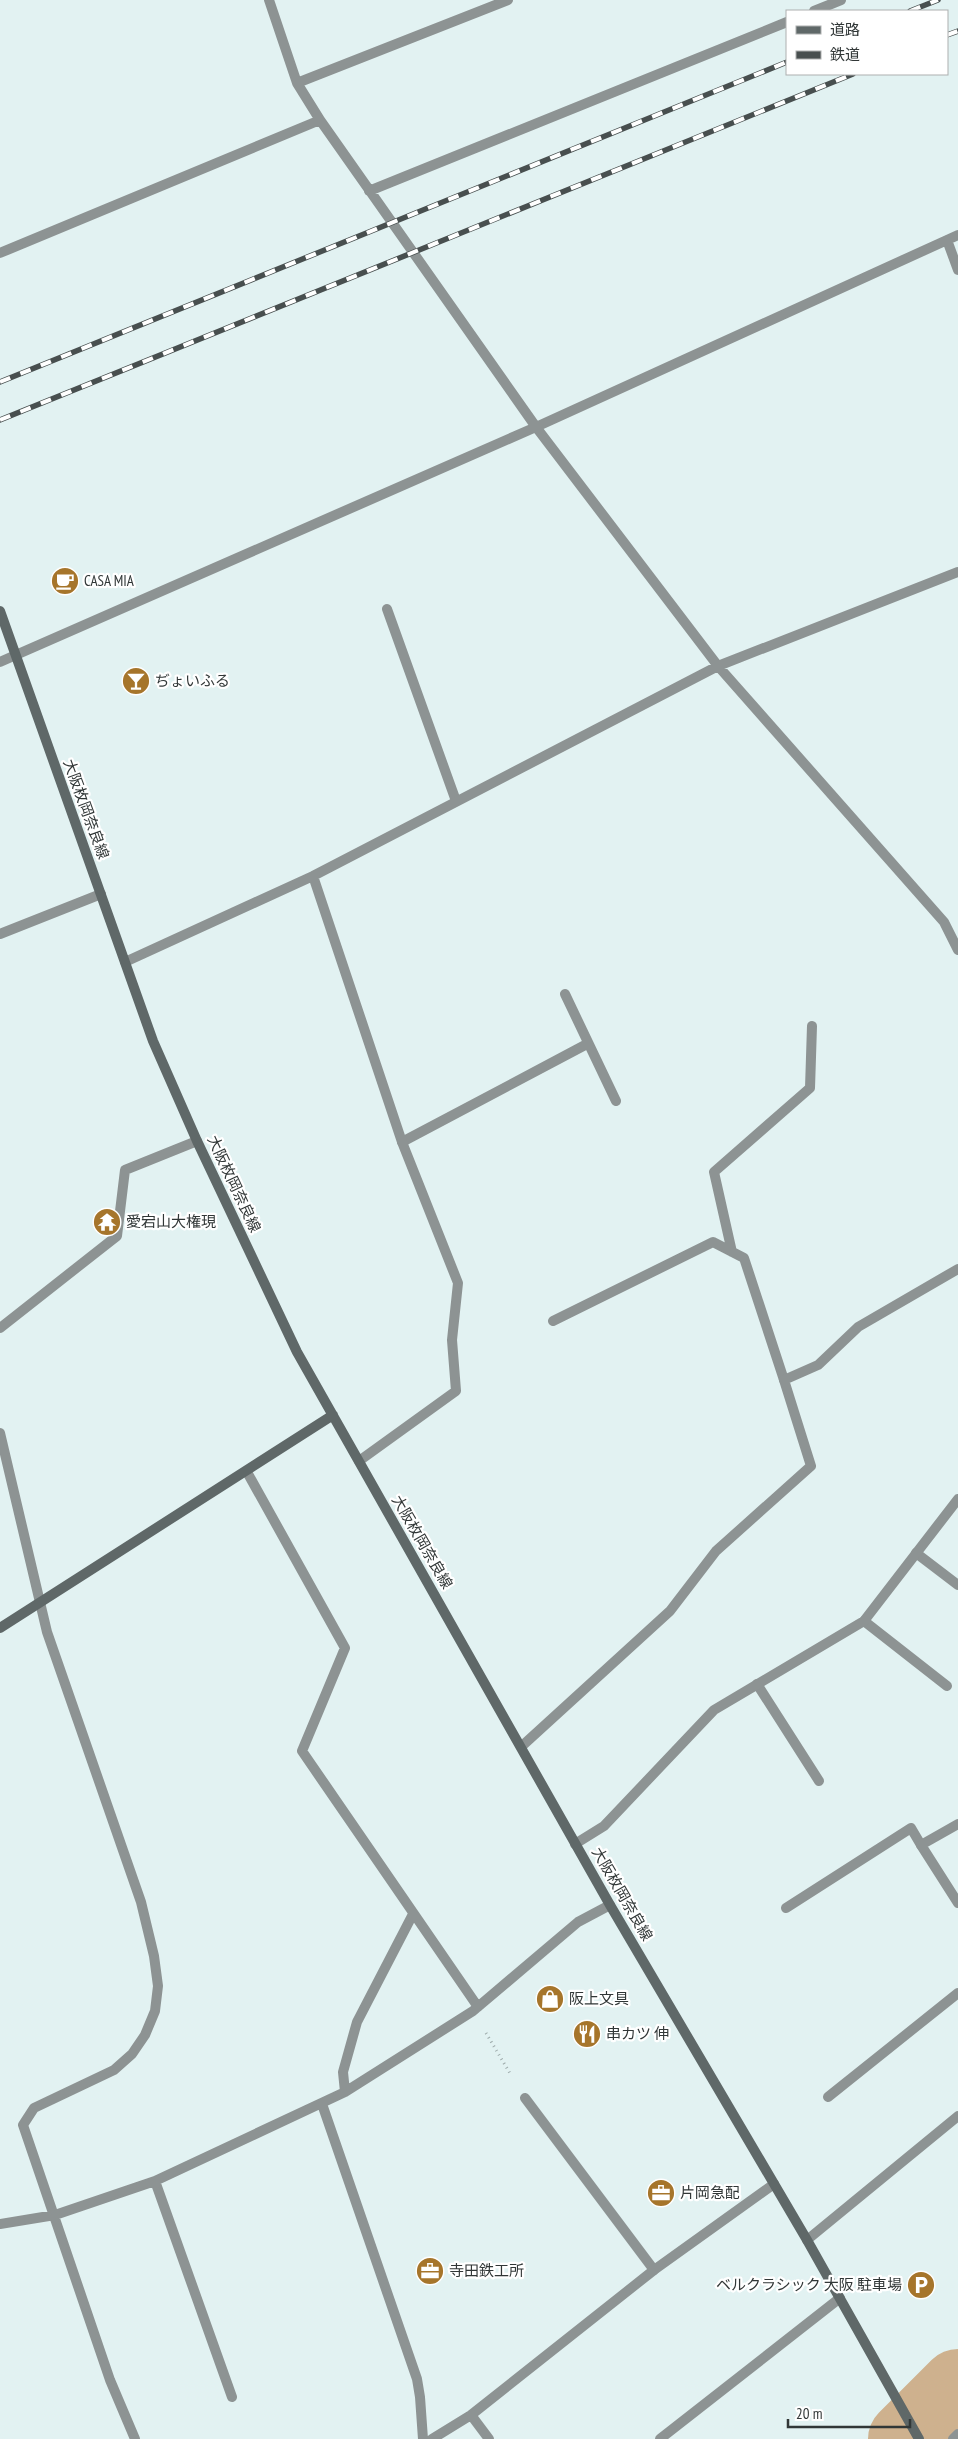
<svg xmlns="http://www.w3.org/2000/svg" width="958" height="2439" viewBox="0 0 958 2439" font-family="'PT Sans Narrow','Noto Sans JP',sans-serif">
<rect width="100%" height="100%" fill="#e2f2f2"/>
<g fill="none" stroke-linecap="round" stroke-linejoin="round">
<path stroke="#ceb18e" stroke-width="74" d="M 905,2439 L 958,2386"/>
<path stroke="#9facac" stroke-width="3" stroke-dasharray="1 4" stroke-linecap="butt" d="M 486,2033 L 511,2075"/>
<path stroke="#8d9393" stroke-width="10" d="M 387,609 L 456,801
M 565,994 L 616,1101
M 402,1142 L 587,1044
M 732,1252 L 714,1172 L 810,1088 L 812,1026
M 553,1321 L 713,1242 L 744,1258 L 784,1380
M 916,1553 L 958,1585
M 864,1621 L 947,1686
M 757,1684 L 819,1781
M 786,1908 L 911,1828 L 921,1845
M 828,2097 L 958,1993
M 525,2098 L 654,2270"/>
<path stroke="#8d9393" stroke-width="10" d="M 269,0 L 297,83 L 320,120 L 536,427 L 718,666 L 944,922 L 958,950
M 814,11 L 841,0
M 297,83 L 508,0
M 369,191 L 787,22
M 947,240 L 958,270
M 0,253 L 320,120
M 0,662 L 536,427 L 958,235
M 313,876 L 402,1142 L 458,1283 L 452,1340 L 456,1391 L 359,1461
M 0,934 L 101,894
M 125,962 L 313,876 L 718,666 L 958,572
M 0,1328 L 117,1236 L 125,1170 L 197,1141
M 0,1433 L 47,1632 L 141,1902 L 154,1956 L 158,1986 L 155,2011 L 145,2035 L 132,2054 L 114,2070 L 34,2108 L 23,2125 L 110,2380 L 135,2439
M 247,1472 L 345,1648 L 302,1751 L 478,2007
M 522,1746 L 670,1611 L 716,1551 L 811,1466 L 784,1380 L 818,1365 L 858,1327 L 958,1269
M 958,1824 L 921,1845 L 958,1903
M 575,1844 L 604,1826 L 714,1710 L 864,1621 L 958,1499
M 345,2092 L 343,2072 L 357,2022 L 413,1914
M 322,2104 L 417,2379 L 420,2397 L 423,2439
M 155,2181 L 232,2397
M 0,2224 L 55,2215 L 155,2181 L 345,2092 L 473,2011 L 578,1922 L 610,1905
M 807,2240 L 958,2116
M 471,2415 L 489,2439
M 432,2439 L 471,2415 L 654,2270 L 774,2184
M 660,2439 L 840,2298
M 953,2439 L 958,2434"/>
<path stroke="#5f6868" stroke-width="10" d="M 0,611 L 153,1041 L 197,1141 L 297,1352 L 610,1905 L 807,2240 L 919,2439
M 0,1628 L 333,1415"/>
<defs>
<path id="rail" d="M 910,11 L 938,0
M 947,35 L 958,31
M 0,382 L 787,62
M 0,420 L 853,74"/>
</defs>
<use href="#rail" stroke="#484f4f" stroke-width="5.5"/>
<use href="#rail" stroke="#fff" stroke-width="4" stroke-dasharray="11" stroke-linecap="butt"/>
</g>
<defs>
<symbol id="cafe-disc" viewBox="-11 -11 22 22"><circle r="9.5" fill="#a6752b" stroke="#fff"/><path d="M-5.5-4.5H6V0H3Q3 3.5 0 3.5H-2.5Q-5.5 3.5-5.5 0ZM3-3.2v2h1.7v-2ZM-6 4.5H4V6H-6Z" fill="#fff"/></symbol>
<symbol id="bar-disc" viewBox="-11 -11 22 22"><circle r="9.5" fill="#a6752b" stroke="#fff"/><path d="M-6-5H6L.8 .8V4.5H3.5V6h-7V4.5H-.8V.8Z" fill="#fff"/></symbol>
<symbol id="temple-disc" viewBox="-11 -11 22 22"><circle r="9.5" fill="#a6752b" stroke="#fff"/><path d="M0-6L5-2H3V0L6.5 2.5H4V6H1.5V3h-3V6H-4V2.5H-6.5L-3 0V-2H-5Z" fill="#fff"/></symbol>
<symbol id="shop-disc" viewBox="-11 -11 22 22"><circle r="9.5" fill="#a6752b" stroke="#fff"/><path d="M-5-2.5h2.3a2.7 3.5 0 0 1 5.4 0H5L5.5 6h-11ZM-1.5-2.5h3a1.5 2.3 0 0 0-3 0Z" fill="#fff"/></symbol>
<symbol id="restaurant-disc" viewBox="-11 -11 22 22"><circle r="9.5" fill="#a6752b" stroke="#fff"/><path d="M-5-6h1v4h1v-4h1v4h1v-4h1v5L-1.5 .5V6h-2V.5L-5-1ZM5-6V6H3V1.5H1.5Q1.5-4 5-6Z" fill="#fff"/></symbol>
<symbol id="office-disc" viewBox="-11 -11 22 22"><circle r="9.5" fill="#a6752b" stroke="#fff"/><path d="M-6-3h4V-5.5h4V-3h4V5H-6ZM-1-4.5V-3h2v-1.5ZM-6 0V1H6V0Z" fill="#fff"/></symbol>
<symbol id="parking-disc" viewBox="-11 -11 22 22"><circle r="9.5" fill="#a6752b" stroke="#fff"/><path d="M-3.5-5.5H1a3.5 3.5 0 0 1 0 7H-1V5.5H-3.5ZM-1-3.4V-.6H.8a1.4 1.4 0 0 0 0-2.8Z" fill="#fff"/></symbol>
</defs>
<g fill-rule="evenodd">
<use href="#cafe-disc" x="49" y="565" width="32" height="32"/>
<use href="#bar-disc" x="120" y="665" width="32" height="32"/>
<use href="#temple-disc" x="91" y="1206" width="32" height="32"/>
<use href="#shop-disc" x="534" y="1983" width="32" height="32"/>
<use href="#restaurant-disc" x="571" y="2018" width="32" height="32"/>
<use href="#office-disc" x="645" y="2177" width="32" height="32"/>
<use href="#office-disc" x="414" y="2255" width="32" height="32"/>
<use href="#parking-disc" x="905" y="2269" width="32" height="32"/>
</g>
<g text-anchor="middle" stroke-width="4.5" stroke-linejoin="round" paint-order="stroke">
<g font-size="15" fill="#313737" stroke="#fff" text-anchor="start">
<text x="84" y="586">CASA MIA</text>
<text x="155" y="686">ぢょいふる</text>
<text x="126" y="1227">愛宕山大権現</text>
<text x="569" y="2004">阪上文具</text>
<text x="606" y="2039">串カツ 伸</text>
<text x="680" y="2198">片岡急配</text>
<text x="449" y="2276">寺田鉄工所</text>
<text x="902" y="2290" text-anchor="end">ベルクラシック 大阪 駐車場</text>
</g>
<g font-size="15" fill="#313737" stroke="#fff">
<text transform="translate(86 809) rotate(70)" y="5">大阪枚岡奈良線</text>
<text transform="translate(234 1184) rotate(65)" y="5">大阪枚岡奈良線</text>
<text transform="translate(422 1542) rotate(60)" y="5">大阪枚岡奈良線</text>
<text transform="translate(622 1894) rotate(60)" y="5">大阪枚岡奈良線</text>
</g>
</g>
<rect x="786" y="10" width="162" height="65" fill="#ffffff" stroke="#adafaf"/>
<rect x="796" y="26" width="25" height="8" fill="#5f6868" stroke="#adafaf"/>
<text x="830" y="35" font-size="15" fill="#313737">道路</text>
<rect x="796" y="51" width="25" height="8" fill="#484f4f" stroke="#adafaf"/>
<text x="830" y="60" font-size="15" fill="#313737">鉄道</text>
<path d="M788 2419v8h122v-8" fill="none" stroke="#313737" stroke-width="2.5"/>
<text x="796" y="2419" font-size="15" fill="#313737" stroke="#ffffff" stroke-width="4" paint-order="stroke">20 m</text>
</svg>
